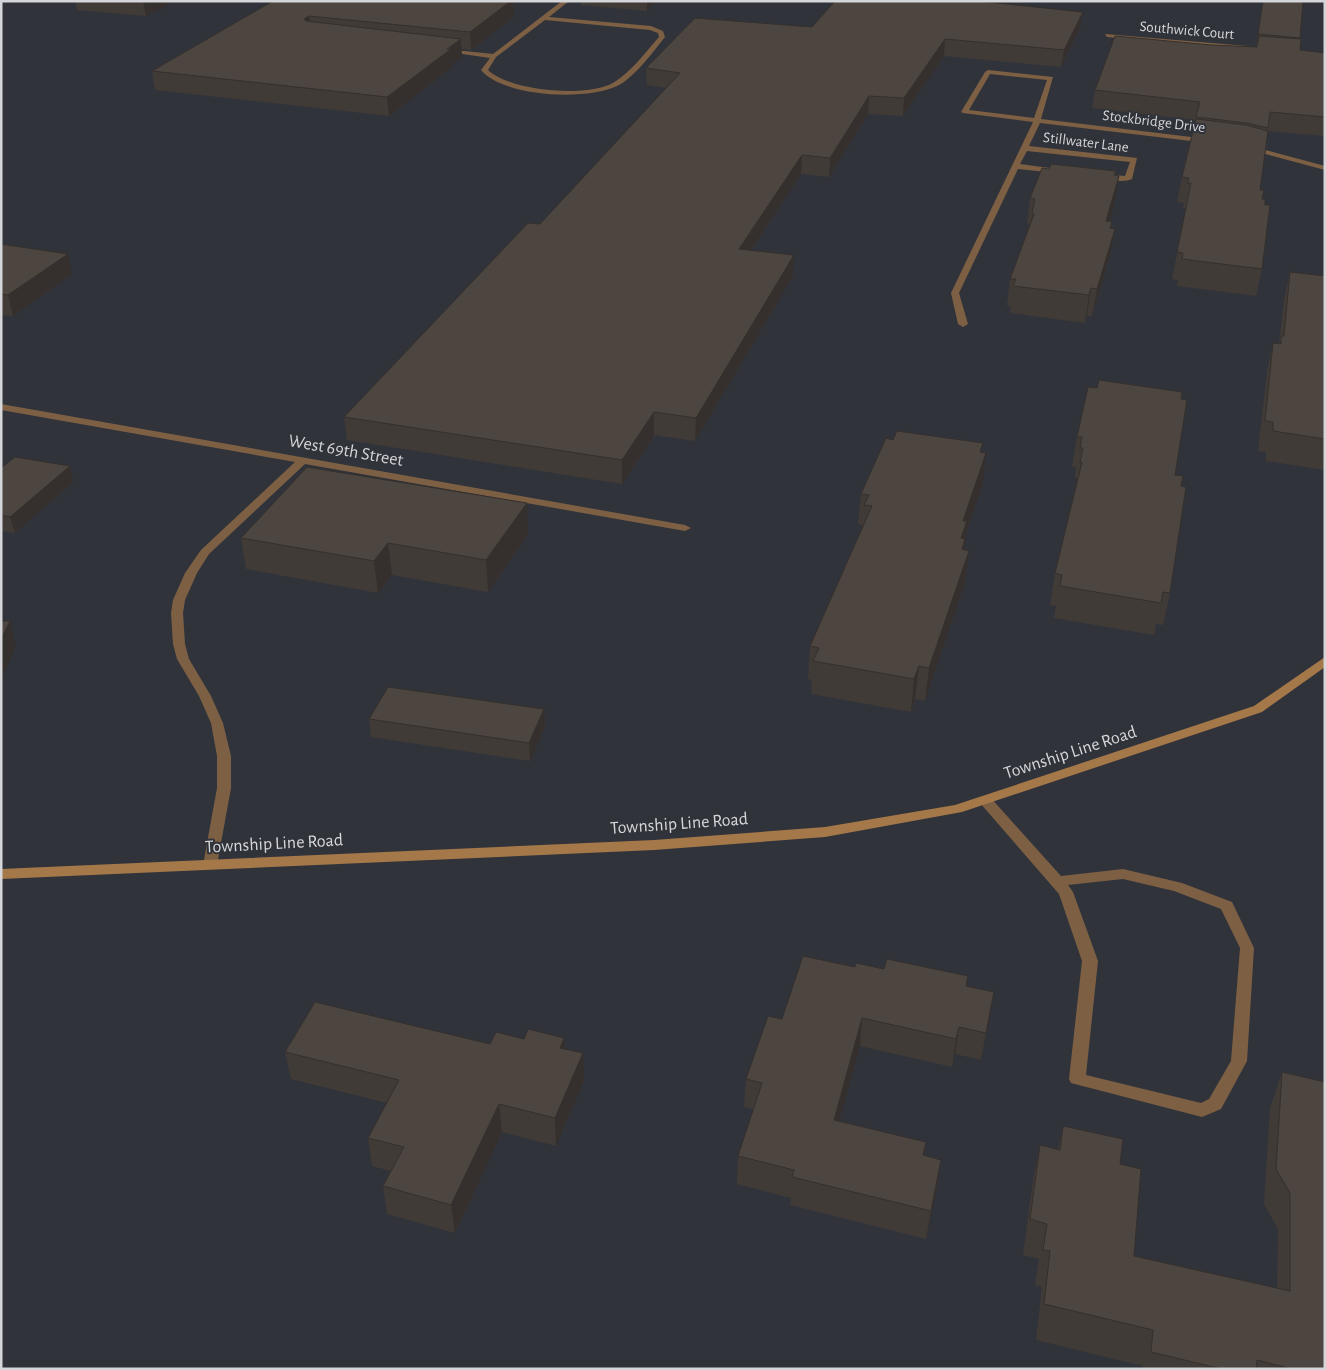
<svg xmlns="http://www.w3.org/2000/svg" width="1326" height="1370" viewBox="0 0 1326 1370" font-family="'Alegreya Sans',sans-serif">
<rect width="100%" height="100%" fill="#31333b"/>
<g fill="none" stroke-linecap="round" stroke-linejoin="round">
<path fill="#7d6044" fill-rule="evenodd" d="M 562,1 L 569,1 L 549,17 L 651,26 L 663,31 L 665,37 C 654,51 633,79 617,86 C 585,101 504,97 481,70 L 490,58 L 442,51 L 445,49 L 493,54 ZM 545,20 L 650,30 L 658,33 L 659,37 C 646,52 630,73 613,83 C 585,98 510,91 488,70 L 496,57 Z
M 1105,34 L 1247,46 L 1250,48 L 1247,50 L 1107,37 Z
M 988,70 L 1053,77 L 1041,119 L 1208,139 L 1212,141 L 1208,143 L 1040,123 L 1029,146 L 1137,158 L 1132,179 C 1125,183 1105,180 1098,176 L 1102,174 L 1125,176 L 1130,162 L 1027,151 L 1020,164 L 1057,169 L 1061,171 L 1057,173 L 1018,169 L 959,293 L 968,324 L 963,327 L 958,324 L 951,293 L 1033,122 L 963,113 L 961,112 L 985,72 ZM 990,74 L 1047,80 L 1034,118 L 969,110 Z
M 1247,145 L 1325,166 L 1325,170 L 1247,149 Z
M 1,404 L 685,525 L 691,528 L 685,531 L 305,464 L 209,554 L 197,573 L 185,600 L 183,613 L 185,644 L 189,659 L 211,696 L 223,723 L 231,756 L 231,788 L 217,865 L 215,868 L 205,868 L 203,865 L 217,788 L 217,756 L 211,723 L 199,696 L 177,659 L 173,644 L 171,613 L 173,600 L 185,573 L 201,550 L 295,462 L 1,410 Z
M 985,796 L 990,797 L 1061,876 L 1123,869 L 1182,883 L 1232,902 L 1254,948 L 1247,1061 L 1221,1109 L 1202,1117 L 1071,1083 L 1069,1079 L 1082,961 L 1059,894 L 980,803 L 978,800 ZM 1123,879 L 1174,891 L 1221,909 L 1240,948 L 1231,1061 L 1209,1099 L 1201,1103 L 1086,1075 L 1098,961 L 1073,892 L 1068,885 Z"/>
<path fill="#a5784a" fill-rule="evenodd" d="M 1325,657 L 1325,667 L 1262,712 L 962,812 L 825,837 L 654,850 L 1,879 L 1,869 L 654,840 L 825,827 L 955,805 L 1254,706 Z"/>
</g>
<path fill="#413b37" d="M 75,1 L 175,1 L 146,16 L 77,10 Z
M 273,1 L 514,17 L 471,50 L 461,49 L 462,57 L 452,64 L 452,67 L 389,116 L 155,90 L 152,71 Z
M 581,1 L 657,1 L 647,11 L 581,5 Z
M 1263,1 L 1303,1 L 1300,39 L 1300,50 L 1325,53 L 1325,136 L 1268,131 L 1260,190 L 1265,205 L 1262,269 L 1256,296 L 1177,286 L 1178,280 L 1172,279 L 1186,208 L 1183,208 L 1184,203 L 1177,202 L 1182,177 L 1195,120 L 1092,108 L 1095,90 L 1211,45 L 1256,47 Z
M 812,27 L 1080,28 L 1061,67 L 944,56 L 903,116 L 868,114 L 829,177 L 801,174 L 751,250 L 793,276 L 695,441 L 654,435 L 622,484 L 347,440 L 344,417 L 540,224 L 666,88 L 647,85 L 646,68 Z
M 1049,169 L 1116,171 L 1115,201 L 1109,222 L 1112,222 L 1111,228 L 1110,255 L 1092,316 L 1087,316 L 1085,323 L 1010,313 L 1011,306 L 1007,306 L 1010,279 L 1030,224 L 1027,224 L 1030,198 Z
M 1,244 L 72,274 L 13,316 L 1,315 Z
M 1290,272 L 1325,276 L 1325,470 L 1266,461 L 1266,452 L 1258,451 L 1267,372 L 1273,343 L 1279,344 L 1284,299 Z
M 1181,399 L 1175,475 L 1181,486 L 1170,593 L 1163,625 L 1156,624 L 1154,635 L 1054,618 L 1056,606 L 1050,605 L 1055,573 L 1078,478 L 1075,478 L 1076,467 L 1072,467 L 1077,437 Z
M 982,452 L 983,483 L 966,533 L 964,550 L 969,551 L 965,582 L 925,701 L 915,699 L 911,712 L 811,694 L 812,680 L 808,679 L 810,646 L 862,528 L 862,525 L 858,524 L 861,494 Z
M 1,468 L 73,482 L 15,533 L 1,531 Z
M 528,534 L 488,592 L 392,575 L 378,593 L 246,569 L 241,538 Z
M 544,709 L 545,727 L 530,761 L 371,737 L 369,719 Z
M 855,967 L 967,986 L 989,1020 L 981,1060 L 955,1054 L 952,1067 L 860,1046 L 839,1121 L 926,1142 L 924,1155 L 941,1160 L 937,1187 L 926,1239 L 790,1205 L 791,1198 L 737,1184 L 738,1156 L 754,1109 L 744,1107 L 746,1079 L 782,1019 Z
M 564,1038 L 564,1049 L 584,1080 L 556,1146 L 502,1132 L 455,1233 L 387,1214 L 383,1186 L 391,1171 L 372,1166 L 368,1138 L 387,1103 L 291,1079 L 285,1052 L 490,1044 L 524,1039 Z
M 1282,1072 L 1325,1369 L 1142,1369 L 1143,1366 L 1036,1340 L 1042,1287 L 1035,1285 L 1039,1259 L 1023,1255 L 1033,1180 L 1040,1145 L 1058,1149 L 1063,1126 L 1120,1164 L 1134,1256 L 1277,1288 L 1278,1229 L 1264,1204 L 1270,1108 Z"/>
<path fill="#35302d" d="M 143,1 L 175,1 L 146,16 Z
M 511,1 L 513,1 L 514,17 L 471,50 L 470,32 Z
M 647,1 L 657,1 L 647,11 Z
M 1083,12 L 1080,28 L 1061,67 L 1064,50 Z
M 309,16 L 311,33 L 304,19 Z
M 461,39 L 462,57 L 452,64 L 452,67 L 389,116 L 387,97 Z
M 945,39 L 944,56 L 903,116 L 904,98 Z
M 869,96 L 868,114 L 829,177 L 830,158 Z
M 802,155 L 801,174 L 738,269 L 739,249 Z
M 1119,176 L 1115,201 L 1102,247 L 1106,221 Z
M 1115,229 L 1110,255 L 1092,316 L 1097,289 Z
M 68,254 L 72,274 L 13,316 L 8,295 Z
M 794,255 L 793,276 L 695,441 L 696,418 Z
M 1091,288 L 1087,316 L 1085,323 L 1089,295 Z
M 654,412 L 654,435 L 622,484 L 622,460 Z
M 986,453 L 983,483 L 966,533 L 962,570 L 958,570 L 963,521 Z
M 70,466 L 73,482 L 15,533 L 10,517 Z
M 527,503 L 528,534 L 488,592 L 486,560 Z
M 388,543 L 392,575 L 378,593 L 374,561 Z
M 969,551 L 965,582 L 925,701 L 929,668 Z
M 10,621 L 16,646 L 1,681 L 1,639 Z
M 919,666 L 915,699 L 911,712 L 914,679 Z
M 544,709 L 545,727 L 530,761 L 529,743 Z
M 994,992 L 989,1020 L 981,1060 L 986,1033 Z
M 862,1018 L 860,1046 L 832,1148 L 834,1120 Z
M 959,1027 L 955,1054 L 952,1067 L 956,1039 Z
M 564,1038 L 565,1065 L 560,1048 Z
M 583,1053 L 584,1080 L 556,1146 L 555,1118 Z
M 499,1104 L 502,1132 L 455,1233 L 451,1205 Z
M 941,1160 L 937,1187 L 926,1239 L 931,1211 Z"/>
<path fill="#4c4540" stroke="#35302d" d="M 273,1 L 511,1 L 470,32 L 309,16 L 304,19 L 306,21 L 461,39 L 447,49 L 451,49 L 387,97 L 152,71 Z
M 835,1 L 978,1 L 1083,12 L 1064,50 L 945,39 L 904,98 L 869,96 L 830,158 L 802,155 L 739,249 L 794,255 L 696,418 L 654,412 L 622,460 L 344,417 L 528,223 L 540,224 L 680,73 L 646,68 L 695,18 L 812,27 Z
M 1263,1 L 1303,1 L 1300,38 L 1258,34 Z
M 1115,36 L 1211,45 L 1257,47 L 1259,36 L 1301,39 L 1300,50 L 1325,53 L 1325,117 L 1270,112 L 1268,128 L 1247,123 L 1196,117 L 1200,102 L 1095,90 Z
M 1196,119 L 1246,125 L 1268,131 L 1260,190 L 1264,190 L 1262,199 L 1265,199 L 1265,205 L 1270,205 L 1262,269 L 1182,259 L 1183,253 L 1177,252 L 1191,183 L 1187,183 L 1189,178 L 1182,177 Z
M 1051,164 L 1116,171 L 1114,175 L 1119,176 L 1106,221 L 1112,222 L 1110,228 L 1115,229 L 1097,289 L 1091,288 L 1089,295 L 1013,286 L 1016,279 L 1010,279 L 1034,214 L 1032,213 L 1035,199 L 1030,198 L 1042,168 L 1049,169 Z
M 1,244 L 68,254 L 8,295 L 1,294 Z
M 1290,272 L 1325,276 L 1325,439 L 1273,431 L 1273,422 L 1265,421 L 1273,343 L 1281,344 L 1281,336 L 1284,336 Z
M 1099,380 L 1182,392 L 1181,399 L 1187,400 L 1175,475 L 1183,476 L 1181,486 L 1186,487 L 1170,593 L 1163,592 L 1161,603 L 1060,586 L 1062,575 L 1055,573 L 1082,462 L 1080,462 L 1083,448 L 1080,448 L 1082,437 L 1077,437 L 1088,387 L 1097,388 Z
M 897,431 L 983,443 L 980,452 L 986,453 L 963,521 L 967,521 L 961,538 L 965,539 L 962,549 L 969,551 L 929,668 L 919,666 L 914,679 L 813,661 L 819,648 L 810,646 L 872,506 L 864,505 L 869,495 L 861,494 L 886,438 L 893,440 Z
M 15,457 L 70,466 L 10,517 L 1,515 L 1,468 Z
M 307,467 L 527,503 L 486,560 L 388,543 L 374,561 L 241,538 Z
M 1,621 L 10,621 L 1,639 Z
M 388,687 L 544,709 L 529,743 L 369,719 Z
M 803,956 L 855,967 L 856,963 L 884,969 L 887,959 L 968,976 L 966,986 L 994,992 L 986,1033 L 959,1027 L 956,1039 L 862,1018 L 834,1120 L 926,1142 L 923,1155 L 941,1160 L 931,1211 L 792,1177 L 794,1170 L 738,1156 L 762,1083 L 746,1079 L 768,1016 L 782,1019 Z
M 315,1002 L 490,1044 L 496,1032 L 524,1039 L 528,1029 L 564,1038 L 560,1048 L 583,1053 L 555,1118 L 499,1104 L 451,1205 L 383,1186 L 404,1147 L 368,1138 L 399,1080 L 285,1052 Z
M 1282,1072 L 1325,1082 L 1325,1369 L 1292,1369 L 1257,1360 L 1256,1369 L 1222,1369 L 1151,1352 L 1153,1330 L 1044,1304 L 1050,1251 L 1043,1250 L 1047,1224 L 1030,1219 L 1040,1145 L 1060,1150 L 1063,1126 L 1123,1139 L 1120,1164 L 1141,1169 L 1134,1256 L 1290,1291 L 1290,1193 L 1276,1169 Z"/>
<g text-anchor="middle" stroke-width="4" stroke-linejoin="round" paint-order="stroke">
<g font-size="15" fill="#d4d6da" stroke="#31333b">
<text transform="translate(1187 30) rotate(5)" y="5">Southwick Court</text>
<text transform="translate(1154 121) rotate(7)" y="5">Stockbridge Drive</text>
<text transform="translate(1086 142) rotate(7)" y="5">Stillwater Lane</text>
</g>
<g font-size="18" fill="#d4d6da" stroke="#31333b">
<text transform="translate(346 450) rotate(10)" y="6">West 69th Street</text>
<text transform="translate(1070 752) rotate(-18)" y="6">Township Line Road</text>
<text transform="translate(679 823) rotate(-4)" y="6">Township Line Road</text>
<text transform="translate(274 843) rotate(-3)" y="6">Township Line Road</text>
</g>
</g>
<rect width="1326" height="1370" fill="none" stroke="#d4d6da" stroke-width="5"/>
</svg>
